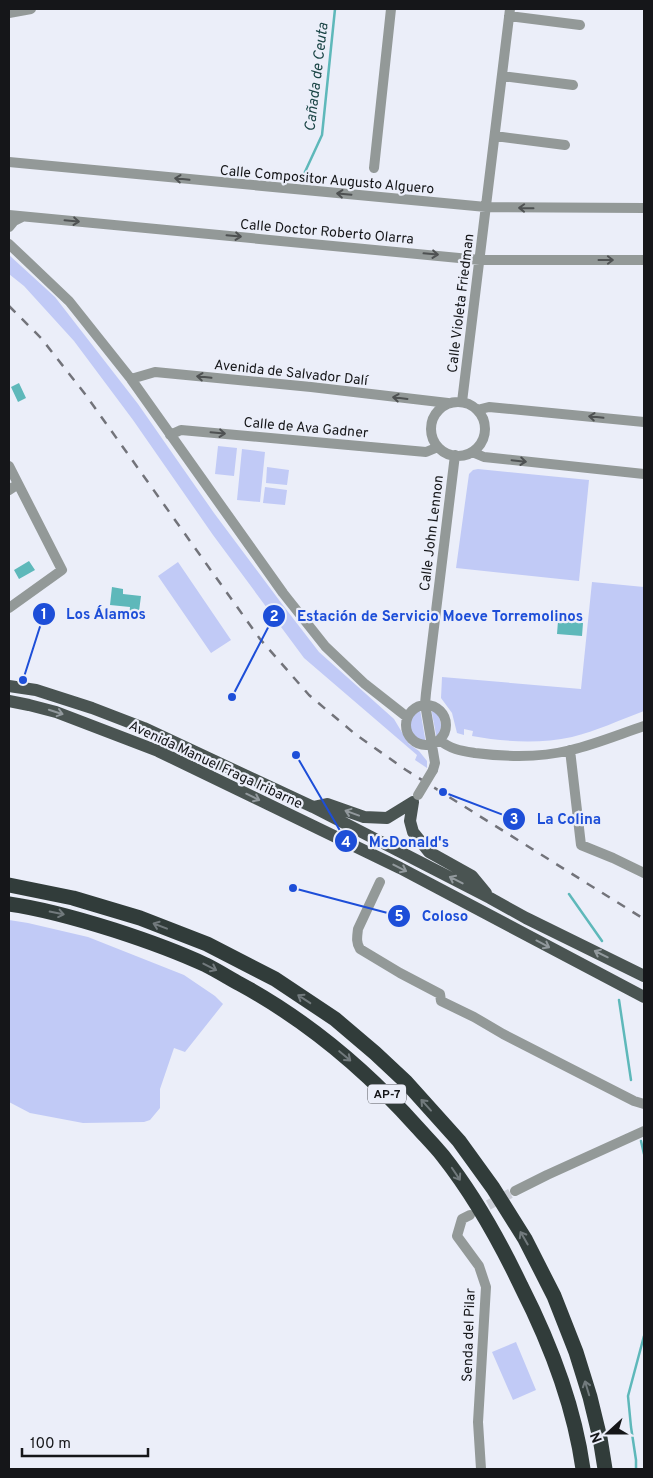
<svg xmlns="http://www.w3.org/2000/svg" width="653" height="1478" viewBox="0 0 653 1478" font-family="Overpass,sans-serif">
<rect width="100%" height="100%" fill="#ebeef9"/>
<path fill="#c1caf6" d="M 9,255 L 55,297 L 138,404 L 214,513 L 282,604 L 319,652 L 394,719 L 409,744 L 419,751 L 427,761 L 427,768 L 415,760 L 417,755 L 304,658 L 213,535 L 133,420 L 74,341 L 24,286 L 9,274 Z
M 218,446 L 237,448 L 234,476 L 215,474 Z
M 242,449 L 265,452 L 260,502 L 237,500 Z
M 267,467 L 289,470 L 287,485 L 266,483 Z
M 478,469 L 589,480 L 579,581 L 456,568 L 469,474 L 473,470 Z
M 265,487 L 287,490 L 285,505 L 263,503 Z
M 178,562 L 231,640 L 211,653 L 158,576 Z
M 592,582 L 644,587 L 644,711 C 620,720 596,731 572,737 C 540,744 504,742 472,736 L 473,731 L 464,729 L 464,735 L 457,733 L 452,713 L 441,698 L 442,677 L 581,689 Z
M 431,708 C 443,716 443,729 437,740 Z
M 420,709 L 426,744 C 408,738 405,720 420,709 Z
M 9,920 L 28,923 L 88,937 L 184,975 L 215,996 L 223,1004 L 185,1052 L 174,1048 L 160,1089 L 160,1108 L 150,1120 L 144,1122 L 83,1123 L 30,1113 L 9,1102 Z
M 516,1342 L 536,1390 L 513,1400 L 492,1352 Z"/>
<path fill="#5eb8ba" d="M 19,383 L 26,398 L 18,402 L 11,387 Z
M 29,561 L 35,570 L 19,579 L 14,570 Z
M 112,587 L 123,589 L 123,594 L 141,596 L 138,619 L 129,618 L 130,607 L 110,605 Z
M 558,621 L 583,623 L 582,636 L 557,634 Z"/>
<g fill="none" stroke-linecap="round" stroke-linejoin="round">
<path stroke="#5eb8ba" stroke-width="2.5" d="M 304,174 L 322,135 L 335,9
M 569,894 L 602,941
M 619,1000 L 631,1080
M 641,1141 L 644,1154
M 636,1469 L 636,1460 L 631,1427 L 628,1396 L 644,1336"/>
<path stroke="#cbced7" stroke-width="10" stroke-dasharray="10 5" stroke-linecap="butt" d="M 475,1212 L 515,1191"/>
<path stroke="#939998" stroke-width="10" d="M 9,13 L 31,9
M 509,16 L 580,25
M 502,76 L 573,85
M 495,136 L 565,145
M 9,162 L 486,207 L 644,208
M 374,168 L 391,9
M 9,215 L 480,260 L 644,260
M 9,227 L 14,221 L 22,217
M 9,244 L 69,301 L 131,379 L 283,593 L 325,646 L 365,684 L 407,717
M 131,379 L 155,372 L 311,387 L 448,403
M 462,402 L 510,9
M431 429a27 27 0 1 1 54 0a27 27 0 1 1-54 0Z
M 477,410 L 489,407 L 644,422
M 170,435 L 181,430 L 426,452 L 438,447
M 472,452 L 484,457 L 644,474
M 9,466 L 62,570 L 9,608
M 9,490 L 18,484
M406 725a20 20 0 1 1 40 0a20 20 0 1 1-40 0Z
M 440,740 C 449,749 463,751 475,753 C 506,757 540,758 571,750 C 596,744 620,734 644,726
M 570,750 L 581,845 L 613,858 L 644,873
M 433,770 L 435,763 L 425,704 L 426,693 L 455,455
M 380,882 L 358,929 C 357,937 356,943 360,949 L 400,973 L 440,994 L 441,1001 L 474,1017 L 503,1034 L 634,1101 L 644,1104
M 515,1191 L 547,1175 L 644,1131
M 470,1215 L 462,1219 L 457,1236 L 479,1266 L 486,1287 L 478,1422 L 481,1469"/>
<path stroke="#4a5452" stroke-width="12" d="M 9,686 L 36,690 L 92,708 L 144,728 L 313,807 L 490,898 L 526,918 L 644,976
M 9,701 L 29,705 L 56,712 L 158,751 L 400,868 L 644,997
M 413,802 L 410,821 L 413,832 L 429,852 L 472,876 L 486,893
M 313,807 L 327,804 L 364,817 L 387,818 L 413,802"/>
<path stroke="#313c3a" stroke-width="15" d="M 9,885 L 73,898 L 140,918 L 207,944 L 275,979 L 335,1019 L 375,1053 L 406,1082 L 459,1141 L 493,1188 L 525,1239 L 554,1296 L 576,1352 L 590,1397 L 600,1438 L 605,1469
M 9,904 C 45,909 79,919 114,930 C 145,940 176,951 206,965 C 218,971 229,978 240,984 C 308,1021 366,1070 417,1127 C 426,1137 435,1146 443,1156 C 473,1194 500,1242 521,1286 C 550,1343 574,1405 583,1469"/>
<path stroke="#72737a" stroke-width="2.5" stroke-dasharray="9 9" stroke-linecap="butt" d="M 9,306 L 41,338 L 85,394 L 260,639 L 309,695 L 355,734 L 406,770 L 644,919"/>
<path stroke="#939998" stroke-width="10" d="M 418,795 L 433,770"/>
</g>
<defs><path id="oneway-shaft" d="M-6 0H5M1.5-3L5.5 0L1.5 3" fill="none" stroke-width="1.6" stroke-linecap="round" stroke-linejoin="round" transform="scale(1.25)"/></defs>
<g stroke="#4e5152">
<use href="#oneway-shaft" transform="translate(182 179) rotate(-174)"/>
<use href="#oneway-shaft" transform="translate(344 194) rotate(-175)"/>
<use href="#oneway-shaft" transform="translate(526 208) rotate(-179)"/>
<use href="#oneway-shaft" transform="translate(72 221) rotate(5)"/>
<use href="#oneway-shaft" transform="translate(234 236) rotate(5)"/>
<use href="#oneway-shaft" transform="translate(431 254) rotate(5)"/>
<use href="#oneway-shaft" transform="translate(606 260)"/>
<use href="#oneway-shaft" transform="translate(204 377) rotate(-174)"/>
<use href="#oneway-shaft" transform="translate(400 398) rotate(-173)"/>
<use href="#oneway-shaft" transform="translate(596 417) rotate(-174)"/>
<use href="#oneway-shaft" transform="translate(218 433) rotate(5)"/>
<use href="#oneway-shaft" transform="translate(519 461) rotate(6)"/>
</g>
<g stroke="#92999d">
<use href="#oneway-shaft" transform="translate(56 712) rotate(18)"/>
<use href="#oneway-shaft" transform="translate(253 797) rotate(26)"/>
<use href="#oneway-shaft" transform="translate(352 813) rotate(-160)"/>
<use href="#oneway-shaft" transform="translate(400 868) rotate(27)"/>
<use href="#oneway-shaft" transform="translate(456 880) rotate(-153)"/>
<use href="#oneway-shaft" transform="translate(543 944) rotate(28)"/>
<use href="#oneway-shaft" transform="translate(601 954) rotate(-154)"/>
</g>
<g stroke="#727a7d">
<use href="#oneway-shaft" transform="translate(57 913) rotate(11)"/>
<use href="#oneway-shaft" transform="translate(160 926) rotate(-159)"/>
<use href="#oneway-shaft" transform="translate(210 967) rotate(27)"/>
<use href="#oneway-shaft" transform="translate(304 999) rotate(-147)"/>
<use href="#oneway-shaft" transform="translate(345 1056) rotate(40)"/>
<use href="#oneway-shaft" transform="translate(426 1105) rotate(-132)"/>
<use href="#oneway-shaft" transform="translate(456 1174) rotate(56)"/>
<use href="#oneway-shaft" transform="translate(524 1238) rotate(-120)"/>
<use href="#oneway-shaft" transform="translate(587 1388) rotate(-107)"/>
</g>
<g text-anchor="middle" stroke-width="4.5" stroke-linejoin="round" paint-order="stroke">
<rect fill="#ebeef9" stroke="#55575c" stroke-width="1" x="368" y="1084.5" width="38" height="19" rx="4"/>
<g font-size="12" font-weight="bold" fill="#151619">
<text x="387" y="1098">AP-7</text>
</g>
<g font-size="14" fill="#151619" stroke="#ebeef9">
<text transform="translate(327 179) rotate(5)" y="5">Calle Compositor Augusto Alguero</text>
<text transform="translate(327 231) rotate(5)" y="5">Calle Doctor Roberto Olarra</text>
<text transform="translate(460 303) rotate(-83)" y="5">Calle Violeta Friedman</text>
<text transform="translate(291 372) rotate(6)" y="5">Avenida de Salvador Dalí</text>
<text transform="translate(306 427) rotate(5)" y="5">Calle de Ava Gadner</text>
<text transform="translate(431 533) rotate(-83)" y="5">Calle John Lennon</text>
<text transform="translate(216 764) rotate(25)" y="5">Avenida Manuel Fraga Iribarne</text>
<text transform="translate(468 1335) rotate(-88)" y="5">Senda del Pilar</text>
</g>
<g font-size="15" font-style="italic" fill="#1c4647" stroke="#ebeef9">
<text transform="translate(316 77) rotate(-83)" y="5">Cañada de Ceuta</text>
</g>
</g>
<path fill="none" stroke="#1d4ed8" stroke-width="2" d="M23 680L44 614M232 697L274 616M443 792L514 819M296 755L346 841M293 888L399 916"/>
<g fill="#1d4ed8" stroke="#ebeef9" stroke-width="2">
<circle cx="23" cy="680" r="5"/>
<circle cx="232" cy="697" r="5"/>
<circle cx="443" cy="792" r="5"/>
<circle cx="296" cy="755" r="5"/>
<circle cx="293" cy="888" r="5"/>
<circle cx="44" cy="614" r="12"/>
<circle cx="274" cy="616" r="12"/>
<circle cx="514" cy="819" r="12"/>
<circle cx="346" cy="841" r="12"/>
<circle cx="399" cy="916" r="12"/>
</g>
<g font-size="15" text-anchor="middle" font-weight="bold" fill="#fff">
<text x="44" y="619">1</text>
<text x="274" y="621">2</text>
<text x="514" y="824">3</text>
<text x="346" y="847">4</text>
<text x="399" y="921">5</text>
</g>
<g font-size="15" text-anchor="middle" font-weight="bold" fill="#1d4ed8" stroke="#ebeef9" stroke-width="4.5" stroke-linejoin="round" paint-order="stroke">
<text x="106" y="619">Los Álamos</text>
<text x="440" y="621">Estación de Servicio Moeve Torremolinos</text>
<text x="569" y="824">La Colina</text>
<text x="409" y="847">McDonald's</text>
<text x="445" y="921">Coloso</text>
</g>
<rect width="653" height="1478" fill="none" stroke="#151619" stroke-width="20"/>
<g transform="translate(608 1433) rotate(249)" stroke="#ebeef9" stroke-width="4" paint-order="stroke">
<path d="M0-4L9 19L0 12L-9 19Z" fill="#151619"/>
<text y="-8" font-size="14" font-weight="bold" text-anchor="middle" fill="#151619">N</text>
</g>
<path d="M22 1448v8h126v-8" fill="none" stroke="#151619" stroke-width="2.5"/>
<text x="30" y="1448" font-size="15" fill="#151619" stroke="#ebeef9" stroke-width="4" paint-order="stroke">100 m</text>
</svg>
